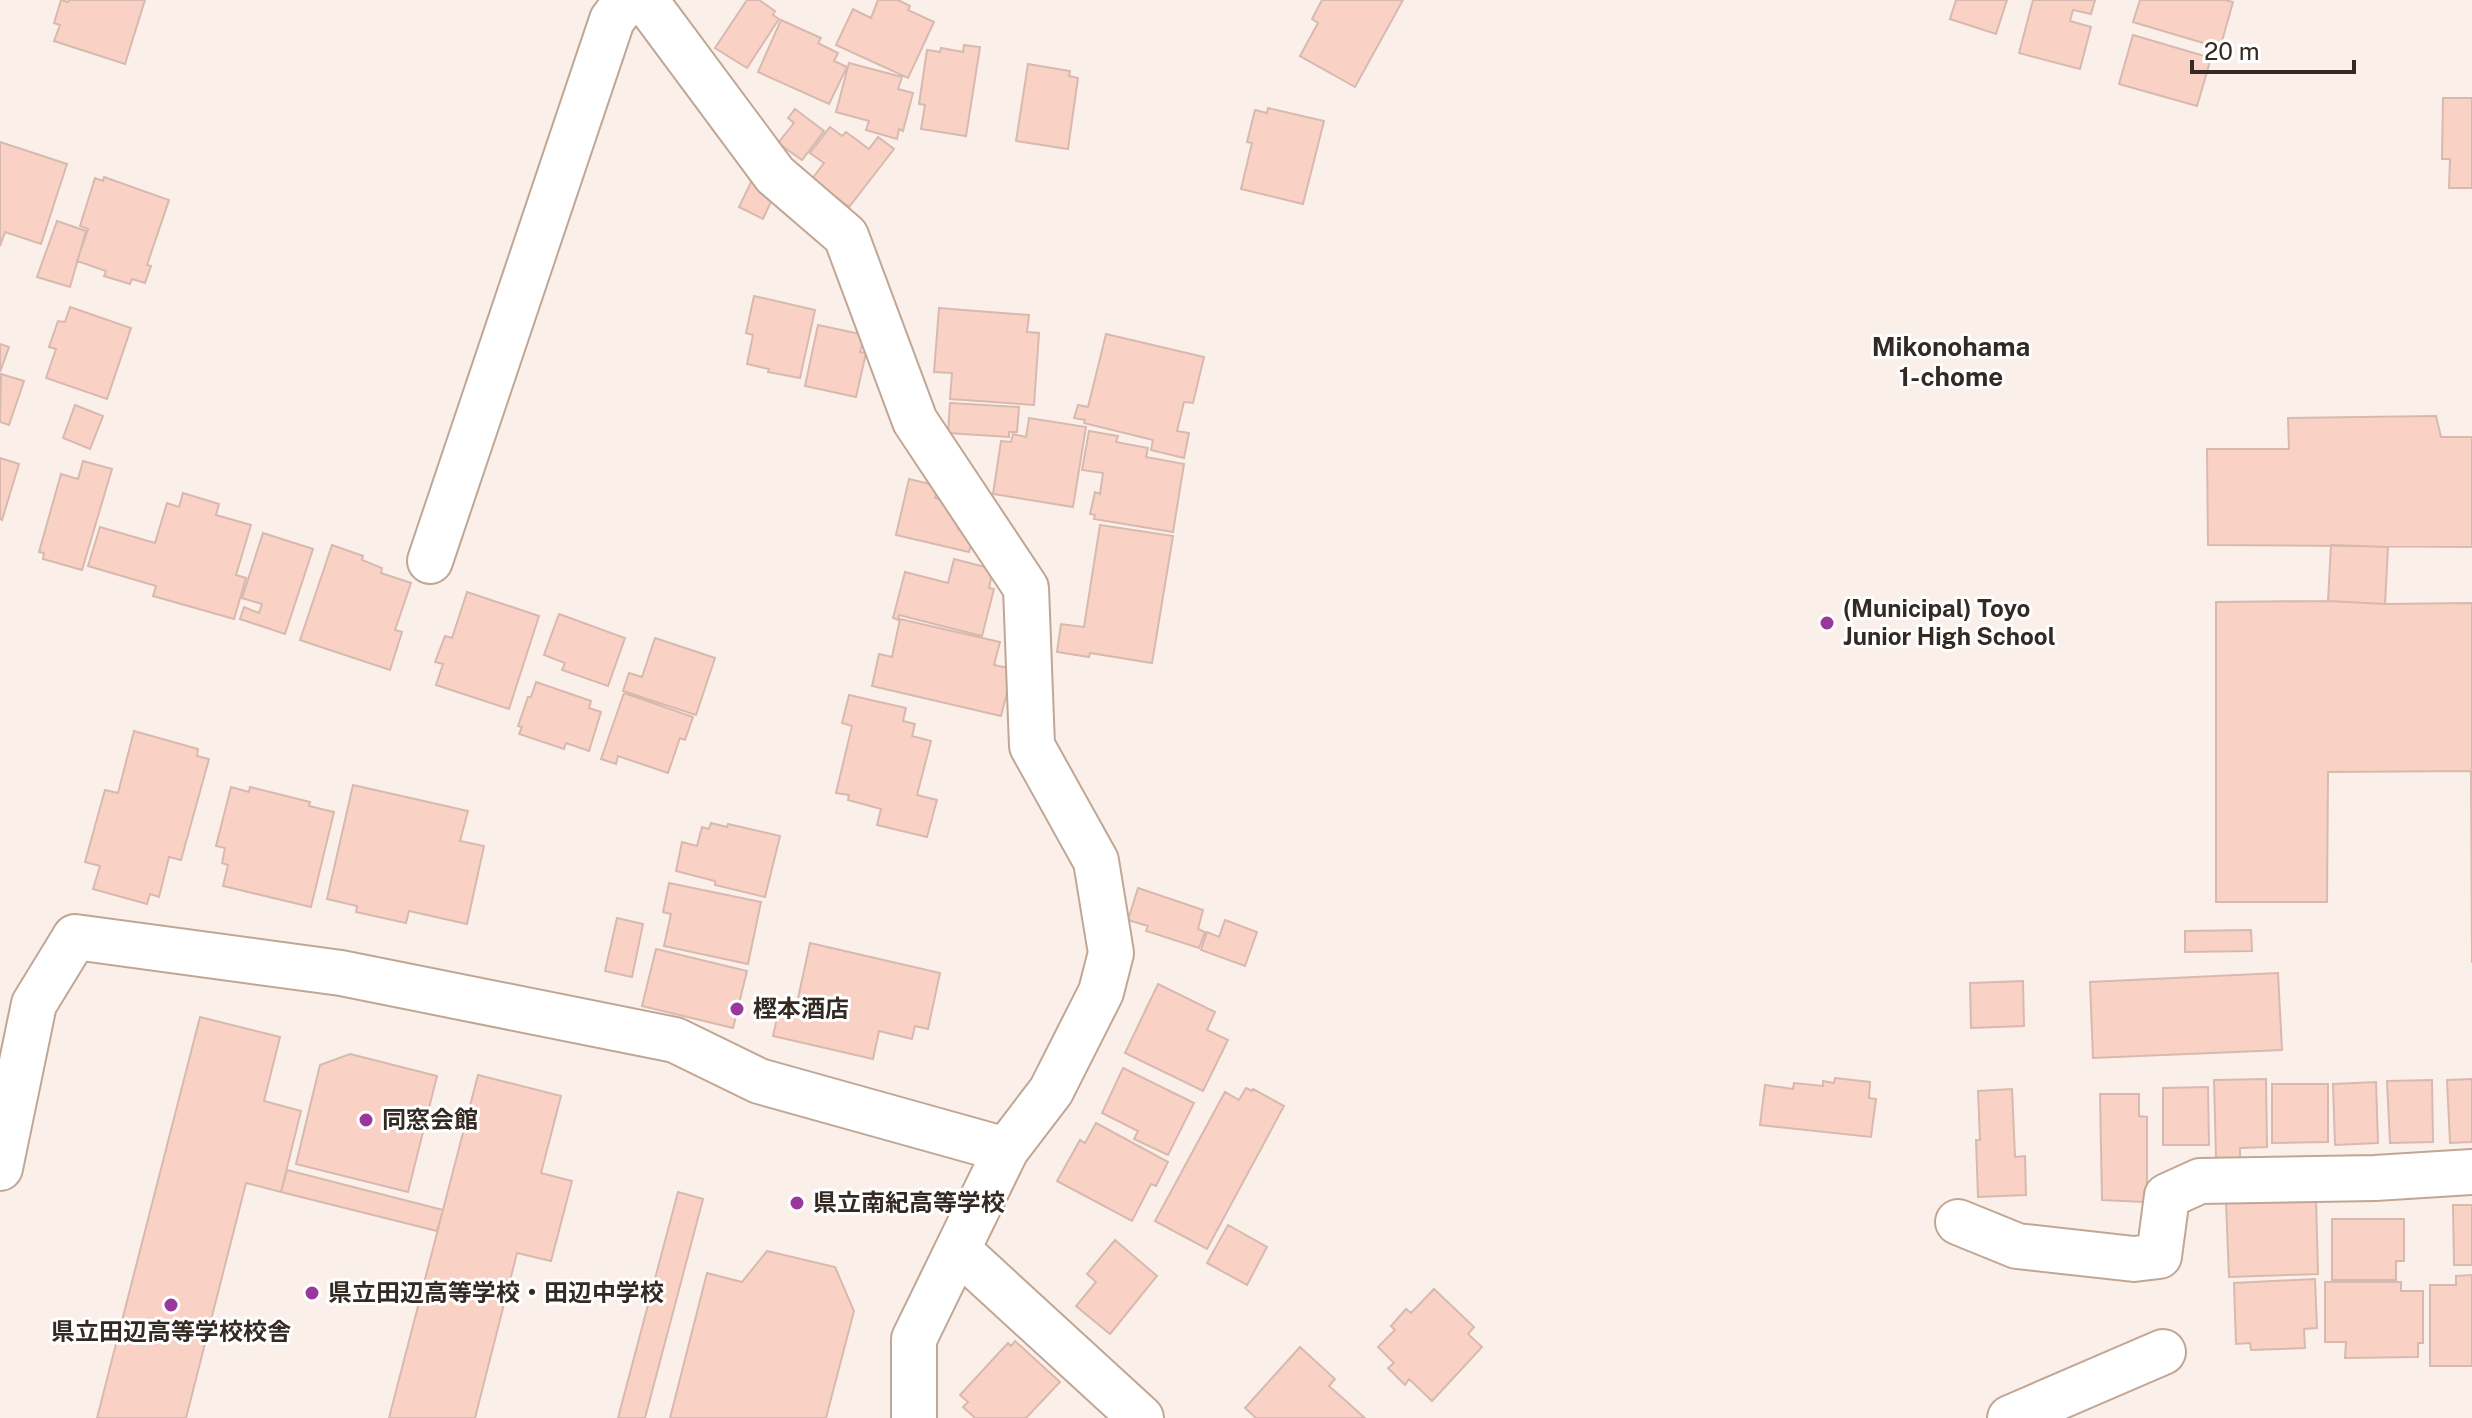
<svg xmlns="http://www.w3.org/2000/svg" width="2472" height="1418" viewBox="0 0 2472 1418" font-family="'Public Sans','Noto Sans JP',sans-serif">
<rect width="100%" height="100%" fill="#fbf0e9"/>
<path fill="#fad2c5" stroke="#d8b9af" stroke-width="2" d="M 61,0 L 68,2 L 69,0 L 145,0 L 125,64 L 54,41 L 60,25 L 54,23 Z
M 747,0 L 759,0 L 775,11 L 773,15 L 779,19 L 747,68 L 715,48 Z
M 878,0 L 898,0 L 910,6 L 908,10 L 934,22 L 908,78 L 836,45 L 853,9 L 871,18 Z
M 1322,0 L 1403,0 L 1355,87 L 1300,56 L 1318,23 L 1312,19 Z
M 1956,0 L 2007,0 L 1996,34 L 1950,19 Z
M 2033,0 L 2095,0 L 2091,14 L 2073,10 L 2070,21 L 2091,27 L 2080,69 L 2019,53 Z
M 2140,0 L 2225,0 L 2233,2 L 2220,48 L 2133,22 Z
M 781,20 L 821,38 L 818,43 L 838,53 L 834,61 L 847,67 L 829,104 L 758,72 Z
M 2133,35 L 2211,58 L 2197,106 L 2119,84 Z
M 964,45 L 980,47 L 966,136 L 921,129 L 925,105 L 919,104 L 927,50 L 940,52 L 941,48 L 963,52 Z
M 849,63 L 902,77 L 898,89 L 913,93 L 903,131 L 899,129 L 897,139 L 866,130 L 869,121 L 836,112 Z
M 1028,64 L 1070,71 L 1069,76 L 1078,78 L 1068,149 L 1016,141 Z
M 2443,98 L 2472,98 L 2472,188 L 2449,188 L 2450,159 L 2442,159 Z
M 1268,108 L 1324,121 L 1303,204 L 1241,189 L 1252,143 L 1247,142 L 1255,110 L 1267,113 Z
M 795,109 L 824,131 L 802,160 L 778,143 L 794,123 L 788,118 Z
M 830,127 L 842,136 L 846,132 L 869,149 L 878,137 L 894,149 L 849,207 L 812,179 L 824,163 L 810,153 Z
M 0,142 L 67,164 L 41,244 L 5,232 L 0,246 Z
M 104,177 L 169,200 L 147,265 L 151,266 L 145,283 L 132,279 L 130,284 L 104,276 L 106,271 L 77,261 L 88,229 L 80,226 L 95,178 L 103,181 Z
M 751,182 L 775,193 L 763,219 L 739,207 Z
M 57,221 L 86,231 L 70,287 L 37,277 Z
M 754,296 L 815,310 L 800,378 L 768,372 L 769,369 L 747,364 L 753,335 L 746,333 Z
M 70,307 L 131,328 L 107,399 L 46,378 L 56,349 L 49,347 L 58,321 L 65,322 Z
M 939,308 L 1029,315 L 1027,332 L 1039,333 L 1034,405 L 950,399 L 952,373 L 934,372 Z
M 818,325 L 865,335 L 860,352 L 866,353 L 856,397 L 805,386 Z
M 1106,334 L 1204,357 L 1193,403 L 1184,402 L 1177,431 L 1189,433 L 1184,458 L 1151,450 L 1153,440 L 1084,423 L 1085,420 L 1074,418 L 1078,405 L 1088,407 Z
M 0,344 L 9,347 L 0,372 Z
M 1,374 L 24,381 L 9,425 L 0,422 Z
M 950,403 L 1019,407 L 1017,432 L 1009,432 L 1009,437 L 948,433 Z
M 75,405 L 103,416 L 90,449 L 63,438 Z
M 2436,416 L 2441,437 L 2472,437 L 2472,547 L 2208,545 L 2207,449 L 2289,449 L 2288,418 Z
M 1029,418 L 1086,427 L 1073,507 L 993,494 L 1001,441 L 1011,442 L 1013,434 L 1026,437 Z
M 1089,431 L 1118,436 L 1116,442 L 1148,448 L 1146,457 L 1184,464 L 1173,532 L 1094,519 L 1095,515 L 1090,514 L 1095,492 L 1100,494 L 1103,473 L 1082,470 Z
M 0,458 L 19,464 L 2,520 L 0,519 Z
M 83,461 L 112,469 L 82,570 L 43,559 L 44,553 L 39,552 L 61,474 L 78,479 Z
M 909,479 L 938,486 L 935,498 L 953,502 L 961,515 L 958,529 L 974,533 L 969,552 L 896,535 Z
M 183,493 L 219,504 L 216,515 L 251,525 L 236,575 L 246,578 L 234,619 L 153,596 L 156,586 L 88,566 L 100,527 L 155,543 L 167,503 L 179,507 Z
M 1100,525 L 1173,536 L 1152,663 L 1090,653 L 1089,657 L 1057,652 L 1061,624 L 1084,627 Z
M 263,533 L 313,549 L 285,634 L 240,619 L 244,607 L 259,613 L 262,604 L 242,598 Z
M 332,545 L 363,556 L 362,560 L 382,568 L 381,573 L 411,583 L 395,630 L 402,632 L 390,670 L 300,640 Z
M 2331,545 L 2388,547 L 2385,604 L 2328,601 Z
M 954,559 L 993,569 L 989,588 L 994,589 L 982,636 L 899,615 L 898,620 L 893,618 L 905,572 L 948,583 Z
M 467,592 L 539,616 L 509,709 L 436,685 L 443,664 L 435,662 L 445,636 L 452,638 Z
M 2328,601 L 2385,604 L 2472,603 L 2472,963 L 2471,771 L 2328,772 L 2327,902 L 2216,902 L 2216,602 Z
M 559,614 L 625,638 L 608,686 L 562,670 L 565,663 L 544,655 Z
M 900,619 L 1000,642 L 994,665 L 1013,669 L 1001,716 L 872,686 L 879,654 L 892,657 Z
M 655,638 L 715,658 L 696,715 L 623,691 L 629,673 L 642,677 Z
M 536,682 L 591,701 L 589,708 L 601,712 L 589,751 L 566,743 L 564,749 L 519,734 L 522,727 L 518,726 L 528,697 L 531,697 Z
M 624,693 L 693,717 L 685,740 L 680,738 L 668,773 L 618,756 L 616,764 L 601,759 Z
M 849,695 L 906,708 L 903,721 L 915,724 L 912,736 L 931,741 L 917,795 L 937,800 L 927,837 L 877,825 L 881,809 L 848,800 L 849,795 L 836,793 L 852,726 L 842,723 Z
M 134,731 L 198,749 L 197,756 L 209,759 L 181,860 L 169,857 L 159,897 L 150,894 L 147,904 L 93,889 L 100,866 L 85,862 L 105,790 L 118,793 Z
M 353,785 L 468,811 L 460,841 L 484,846 L 467,924 L 409,911 L 406,923 L 356,912 L 357,906 L 327,899 Z
M 231,787 L 249,792 L 250,787 L 310,802 L 309,806 L 334,812 L 311,907 L 223,886 L 228,865 L 222,863 L 225,848 L 216,846 Z
M 711,823 L 727,827 L 728,824 L 780,836 L 765,897 L 715,885 L 715,881 L 676,871 L 682,842 L 697,846 L 702,827 L 709,829 Z
M 669,883 L 761,902 L 748,964 L 664,946 L 671,914 L 663,912 Z
M 1138,888 L 1203,910 L 1198,929 L 1205,932 L 1199,948 L 1146,931 L 1148,926 L 1128,920 Z
M 617,918 L 643,924 L 632,977 L 605,971 Z
M 1225,920 L 1257,932 L 1245,966 L 1201,950 L 1207,932 L 1219,937 Z
M 2251,930 L 2252,951 L 2185,952 L 2185,931 Z
M 810,943 L 940,973 L 928,1029 L 915,1026 L 912,1039 L 879,1031 L 873,1059 L 773,1036 L 781,1000 L 797,1003 Z
M 656,949 L 747,971 L 733,1028 L 642,1006 Z
M 2278,973 L 2282,1050 L 2093,1058 L 2090,982 Z
M 2023,981 L 2024,1026 L 1971,1028 L 1970,983 Z
M 1158,984 L 1215,1012 L 1207,1030 L 1228,1040 L 1203,1091 L 1125,1053 Z
M 200,1017 L 280,1037 L 264,1101 L 301,1111 L 281,1192 L 246,1183 L 186,1418 L 97,1418 Z
M 350,1054 L 437,1076 L 408,1192 L 296,1164 L 320,1065 Z
M 1123,1068 L 1194,1103 L 1168,1155 L 1134,1139 L 1138,1131 L 1102,1113 Z
M 478,1075 L 561,1096 L 541,1173 L 572,1181 L 551,1261 L 517,1253 L 475,1418 L 389,1418 Z
M 1835,1078 L 1870,1082 L 1869,1098 L 1876,1099 L 1871,1137 L 1760,1125 L 1765,1085 L 1793,1089 L 1794,1083 L 1823,1086 L 1823,1081 L 1834,1083 Z
M 2266,1079 L 2267,1147 L 2240,1148 L 2240,1158 L 2216,1158 L 2214,1080 Z
M 2472,1079 L 2472,1142 L 2450,1143 L 2447,1080 Z
M 2432,1080 L 2433,1142 L 2390,1143 L 2387,1081 Z
M 2376,1082 L 2378,1143 L 2335,1145 L 2333,1084 Z
M 2272,1084 L 2328,1084 L 2328,1142 L 2272,1143 Z
M 2208,1087 L 2209,1145 L 2163,1145 L 2163,1088 Z
M 1246,1088 L 1252,1091 L 1253,1089 L 1284,1106 L 1207,1249 L 1155,1221 L 1225,1092 L 1239,1100 Z
M 2012,1089 L 2015,1157 L 2025,1156 L 2026,1195 L 1978,1197 L 1976,1140 L 1980,1140 L 1978,1091 Z
M 2100,1094 L 2139,1094 L 2139,1116 L 2147,1117 L 2147,1191 L 2144,1191 L 2144,1202 L 2102,1200 Z
M 1096,1123 L 1168,1162 L 1156,1186 L 1151,1184 L 1132,1221 L 1057,1181 L 1080,1140 L 1085,1143 Z
M 287,1170 L 443,1210 L 437,1231 L 281,1192 Z
M 678,1192 L 703,1199 L 645,1418 L 618,1418 Z
M 2316,1198 L 2318,1274 L 2229,1277 L 2226,1202 Z
M 2453,1205 L 2472,1205 L 2472,1265 L 2454,1265 Z
M 2332,1219 L 2404,1219 L 2404,1261 L 2396,1261 L 2396,1280 L 2332,1280 Z
M 1228,1225 L 1267,1247 L 1247,1285 L 1207,1263 Z
M 1115,1240 L 1157,1276 L 1110,1334 L 1076,1306 L 1096,1282 L 1087,1274 Z
M 767,1251 L 835,1267 L 854,1311 L 826,1418 L 670,1418 L 707,1273 L 742,1282 Z
M 2472,1275 L 2472,1366 L 2430,1366 L 2430,1285 L 2456,1285 L 2456,1276 Z
M 2315,1279 L 2317,1328 L 2304,1329 L 2305,1348 L 2251,1350 L 2250,1343 L 2236,1344 L 2234,1283 Z
M 2325,1282 L 2401,1282 L 2401,1291 L 2423,1291 L 2423,1343 L 2418,1343 L 2418,1357 L 2345,1358 L 2346,1342 L 2325,1342 Z
M 1434,1289 L 1474,1327 L 1468,1334 L 1482,1347 L 1432,1401 L 1409,1379 L 1405,1385 L 1388,1368 L 1394,1363 L 1378,1347 L 1395,1330 L 1391,1326 L 1406,1309 L 1411,1313 Z
M 1015,1341 L 1060,1382 L 1026,1418 L 975,1418 L 963,1407 L 968,1402 L 960,1395 L 1008,1343 L 1011,1346 Z
M 1300,1347 L 1335,1379 L 1329,1386 L 1365,1418 L 1256,1418 L 1245,1408 Z"/>
<g fill="none" stroke-linecap="round" stroke-linejoin="round">
<defs>
<path id="minor" d="M 645,0 L 775,175 L 846,236 L 915,421 L 1026,588 L 1032,746 L 1096,861 L 1111,953 L 1101,992 L 1051,1091 L 1006,1150 L 914,1339 L 914,1418
M 430,561 L 612,20 L 627,0
M 0,1168 L 34,1004 L 75,937 L 341,973 L 675,1040 L 759,1081 L 1006,1150
M 1958,1222 L 2017,1246 L 2134,1259 L 2159,1256 L 2167,1196 L 2200,1181 L 2375,1178 L 2472,1172
M 958,1250 L 1141,1418
M 2010,1418 L 2163,1352"/>
</defs>
<use href="#minor" stroke="#c0a795" stroke-width="48"/>
<use href="#minor" stroke="#fff" stroke-width="44"/>
</g>
<g fill="#99379d" stroke="#fff" stroke-width="3">
<circle cx="1827" cy="623" r="8"/>
<circle cx="737" cy="1009" r="8"/>
<circle cx="366" cy="1120" r="8"/>
<circle cx="797" cy="1203" r="8"/>
<circle cx="312" cy="1293" r="8"/>
<circle cx="171" cy="1305" r="8"/>
</g>
<g text-anchor="middle" stroke-width="6" stroke-linejoin="round" paint-order="stroke">
<g font-size="24" font-weight="bold" fill="#342a23" stroke="#fff" text-anchor="start">
<text x="1843" y="617">(Municipal) Toyo<tspan x="1843" dy="28">Junior High School</tspan></text>
<text x="753" y="1017">樫本酒店</text>
<text x="382" y="1128">同窓会館</text>
<text x="813" y="1211">県立南紀高等学校</text>
<text x="328" y="1301">県立田辺高等学校・田辺中学校</text>
<text x="171" y="1340" text-anchor="middle">県立田辺高等学校校舎</text>
</g>
<g font-size="26" font-weight="bold" fill="#342a23" stroke="#fff">
<text x="1951" y="356">Mikonohama<tspan x="1951" dy="30">1-chome</tspan></text>
</g>
</g>
<path d="M2192 60v12h162v-12" fill="none" stroke="#342a23" stroke-width="4"/>
<text x="2204" y="60" font-size="24" fill="#342a23" stroke="#ffffff" stroke-width="6" paint-order="stroke">20 m</text>
</svg>
